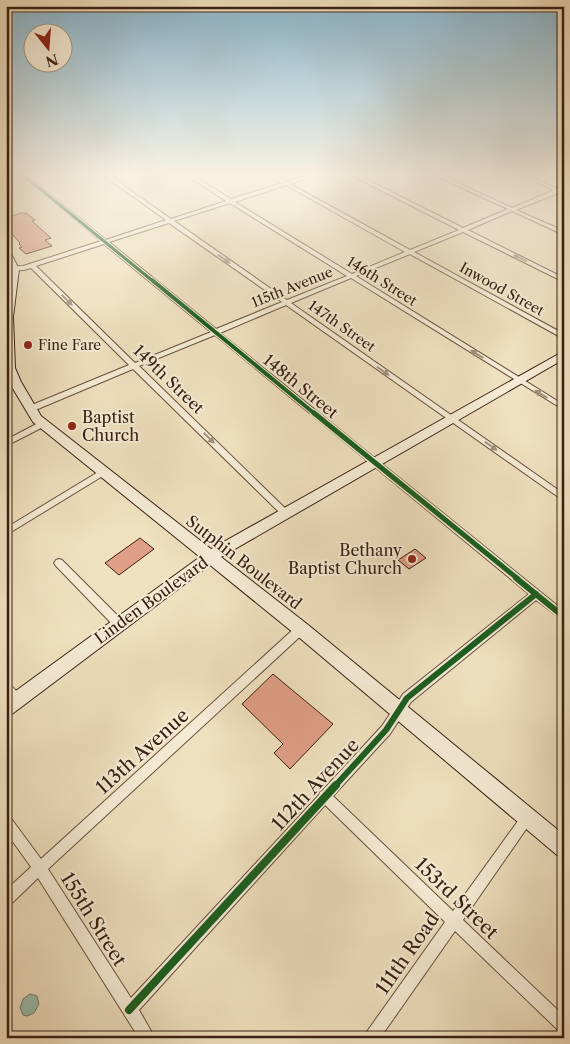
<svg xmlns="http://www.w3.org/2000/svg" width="570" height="1044" viewBox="0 0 570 1044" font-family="'Libre Caslon Text',serif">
<rect width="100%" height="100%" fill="#efe0bf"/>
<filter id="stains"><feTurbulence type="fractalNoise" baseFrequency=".004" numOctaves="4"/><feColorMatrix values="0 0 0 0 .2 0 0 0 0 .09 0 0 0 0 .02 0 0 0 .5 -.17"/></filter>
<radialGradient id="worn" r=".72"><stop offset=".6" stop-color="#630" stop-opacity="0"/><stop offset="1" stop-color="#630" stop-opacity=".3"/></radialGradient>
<path fill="#9abdaf" stroke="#747e70" d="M 30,994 L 37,996 L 39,1004 L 34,1013 L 27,1016 L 23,1015 L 20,1008 L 23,999 Z"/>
<path fill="#e09f87" stroke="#3a2012" d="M 21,213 L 26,213 L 35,220 L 32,221 L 51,238 L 45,240 L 52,246 L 26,254 L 19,248 L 22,247 L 19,244 L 20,243 L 6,227 L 6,218 Z
M 140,538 L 154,549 L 119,575 L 105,563 Z
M 415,549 L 426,558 L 409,569 L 398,560 Z
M 273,674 L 333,724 L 290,769 L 274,753 L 283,744 L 242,704 Z"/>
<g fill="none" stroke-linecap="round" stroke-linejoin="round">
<defs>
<path id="minor" d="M 21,175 L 26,175 L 106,240 L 166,220 L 103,175 L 109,175 L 171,219 L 226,201 L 186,175 L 192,175 L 231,199 L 282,183 L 269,175 L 275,175 L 287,182 L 306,175 L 314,175 L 290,184 L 410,250 L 459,230 L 351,175 L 358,175 L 463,228 L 508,209 L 434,175 L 441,175 L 512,208 L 554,190 L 520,175 L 527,175 L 558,189 L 564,187 L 564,190 L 561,192 L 516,210 L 564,231 L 564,235 L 512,211 L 468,230 L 564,278 L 564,282 L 463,232 L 414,252 L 564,334 L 564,339 L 410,254 L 356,276 L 564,405 L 564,410 L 351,278 L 291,303 L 564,494 L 564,501 L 286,305 L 220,333 L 564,611 L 564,621 L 536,600 L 411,702 L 390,734 L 333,796 L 453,911 L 523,814 L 527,812 L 531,814 L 533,818 L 531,822 L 463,920 L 564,1016 L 564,1033 L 559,1031 L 455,931 L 380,1038 L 364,1038 L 366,1033 L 445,922 L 325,805 L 139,1010 L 155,1038 L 139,1038 L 38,878 L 11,904 L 6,905 L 6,890 L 31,867 L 6,832 L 6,815 L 10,817 L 41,859 L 297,626 L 301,625 L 305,626 L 306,629 L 305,632 L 48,869 L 131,998 L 319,795 L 320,792 L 322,791 L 382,726 L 403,694 L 529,594 L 215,335 L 139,366 L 288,511 L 289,513 L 288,515 L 282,515 L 133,369 L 33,411 L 27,411 L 27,407 L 129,365 L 31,268 L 24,270 L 6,271 L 6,267 L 23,266 L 101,241 ZM 286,185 L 405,252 L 352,274 L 235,202 ZM 230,203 L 347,276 L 287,300 L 174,221 ZM 169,223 L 282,302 L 216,329 L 109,242 ZM 104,244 L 211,332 L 135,363 L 36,266 Z
M 42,421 L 45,422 L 46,424 L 45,426 L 6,446 L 6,440 Z
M 103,469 L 107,472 L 106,474 L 6,535 L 6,528 Z
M 59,559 L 62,560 L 122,620 L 123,623 L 122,626 L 118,627 L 114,626 L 56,566 L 54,563 L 56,560 Z
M 6,683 C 13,686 20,694 22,700 L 21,704 L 17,705 L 13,704 L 6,696 Z"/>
<path id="secondary" d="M 6,249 L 10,252 L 19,269 L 13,317 L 15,368 L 21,382 L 41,416 L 211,549 L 564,351 L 564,359 L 221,557 L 307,624 L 564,835 L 564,858 L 557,855 L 295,634 L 210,565 L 12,714 L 6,716 L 6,698 L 200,557 L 33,422 L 9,382 L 6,373 L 6,292 L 9,269 L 6,262 Z"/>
</defs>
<use href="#minor" stroke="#67503d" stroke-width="2"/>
<use href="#secondary" stroke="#3a2012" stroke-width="2"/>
<use href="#minor" fill="#f5ebd5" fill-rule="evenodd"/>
<use href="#secondary" fill="#f5ebd5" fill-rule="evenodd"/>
<defs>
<path id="cycleway-far4" d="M 23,175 L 154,282"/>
<path id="cycleway-far3" d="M 152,280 L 315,414"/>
<path id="cycleway-far2" d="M 314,413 L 518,579"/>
<path id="cycleway-far1" d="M 516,578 L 564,617
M 335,786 L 386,730 L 407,698 L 536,594"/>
<path id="cycleway" d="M 129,1010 L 336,785"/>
</defs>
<use href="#cycleway-far4" stroke="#f5ebd5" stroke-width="5"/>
<use href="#cycleway-far3" stroke="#f5ebd5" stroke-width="6"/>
<use href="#cycleway-far2" stroke="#f5ebd5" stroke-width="8"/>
<use href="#cycleway-far1" stroke="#f5ebd5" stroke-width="9"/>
<use href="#cycleway" stroke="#f5ebd5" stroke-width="11"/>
<use href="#cycleway-far4" stroke="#1b5e20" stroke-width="3"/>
<use href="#cycleway-far3" stroke="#1b5e20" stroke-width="4"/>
<use href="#cycleway-far2" stroke="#1b5e20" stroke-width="5"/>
<use href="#cycleway-far1" stroke="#1b5e20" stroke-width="6"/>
<use href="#cycleway" stroke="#1b5e20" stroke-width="8"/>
</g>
<defs><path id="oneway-solid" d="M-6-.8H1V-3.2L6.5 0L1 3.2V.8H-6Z" transform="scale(1.25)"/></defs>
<g fill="#a1907d">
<use href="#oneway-solid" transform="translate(520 258) rotate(-154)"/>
<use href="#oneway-solid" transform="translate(224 259) rotate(35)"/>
<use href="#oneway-solid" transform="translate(67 300) rotate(44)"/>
<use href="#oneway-solid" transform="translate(477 354) rotate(-148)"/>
<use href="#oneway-solid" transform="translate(383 371) rotate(35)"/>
<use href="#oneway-solid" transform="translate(541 394) rotate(-148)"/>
<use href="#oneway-solid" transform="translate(209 438) rotate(44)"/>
<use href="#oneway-solid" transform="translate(491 446) rotate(35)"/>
</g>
<linearGradient id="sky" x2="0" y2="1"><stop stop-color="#89b8d1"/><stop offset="0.54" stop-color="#f8f1e2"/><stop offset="1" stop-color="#f8f1e2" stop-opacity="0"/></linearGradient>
<rect width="570" height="322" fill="url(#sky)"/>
<g fill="#8f2418" stroke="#f5ebd5" stroke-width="2">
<circle cx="28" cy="345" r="5"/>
<circle cx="72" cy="426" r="5"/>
<circle cx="412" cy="559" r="5"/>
</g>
<g text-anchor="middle" stroke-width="4" stroke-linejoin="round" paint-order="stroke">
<g font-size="14" fill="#3a2012" stroke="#f5ebd5">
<text transform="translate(382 281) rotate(32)" y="5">146th Street</text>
<text transform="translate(292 287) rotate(-22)" y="5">115th Avenue</text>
<text transform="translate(502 289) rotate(29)" y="5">Inwood Street</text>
<text transform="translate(342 326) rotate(35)" y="5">147th Street</text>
</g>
<g font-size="14" fill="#3a2012" stroke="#f5ebd5" text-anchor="start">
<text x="38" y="350">Fine Fare</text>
</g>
<g font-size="16" fill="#3a2012" stroke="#f5ebd5">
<text transform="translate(169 379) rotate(44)" y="6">149th Street</text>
<text transform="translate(301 386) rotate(39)" y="6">148th Street</text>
<text transform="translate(244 562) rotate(38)" y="6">Sutphin Boulevard</text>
<text transform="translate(151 600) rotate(-36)" y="6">Linden Boulevard</text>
</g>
<g font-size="16" fill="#3a2012" stroke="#f5ebd5" text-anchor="start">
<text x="82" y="423">Baptist<tspan x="82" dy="18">Church</tspan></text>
<text x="402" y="556" text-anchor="end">Bethany<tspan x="402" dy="18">Baptist Church</tspan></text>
</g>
<g font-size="19" fill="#3a2012" stroke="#f5ebd5">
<text transform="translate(142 751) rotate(-42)" y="7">113th Avenue</text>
<text transform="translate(315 784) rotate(-47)" y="7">112th Avenue</text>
<text transform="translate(457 898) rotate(44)" y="7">153rd Street</text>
<text transform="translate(94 919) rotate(58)" y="7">155th Street</text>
<text transform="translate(407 953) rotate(-55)" y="7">111th Road</text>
</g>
</g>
<rect width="570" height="1044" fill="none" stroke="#efe0bf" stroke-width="25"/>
<rect x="8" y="8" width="555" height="1029" fill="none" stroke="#3a2012" stroke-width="2.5"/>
<rect x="12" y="12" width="545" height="1019" fill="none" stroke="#3a2012"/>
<g transform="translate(48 48) rotate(163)"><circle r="24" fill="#f5ebd5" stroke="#aa9a87"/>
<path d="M0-4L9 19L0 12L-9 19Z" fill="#8f2418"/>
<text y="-8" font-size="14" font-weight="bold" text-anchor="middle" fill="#3a2012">N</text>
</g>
<rect width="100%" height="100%" filter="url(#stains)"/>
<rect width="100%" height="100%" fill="url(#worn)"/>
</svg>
